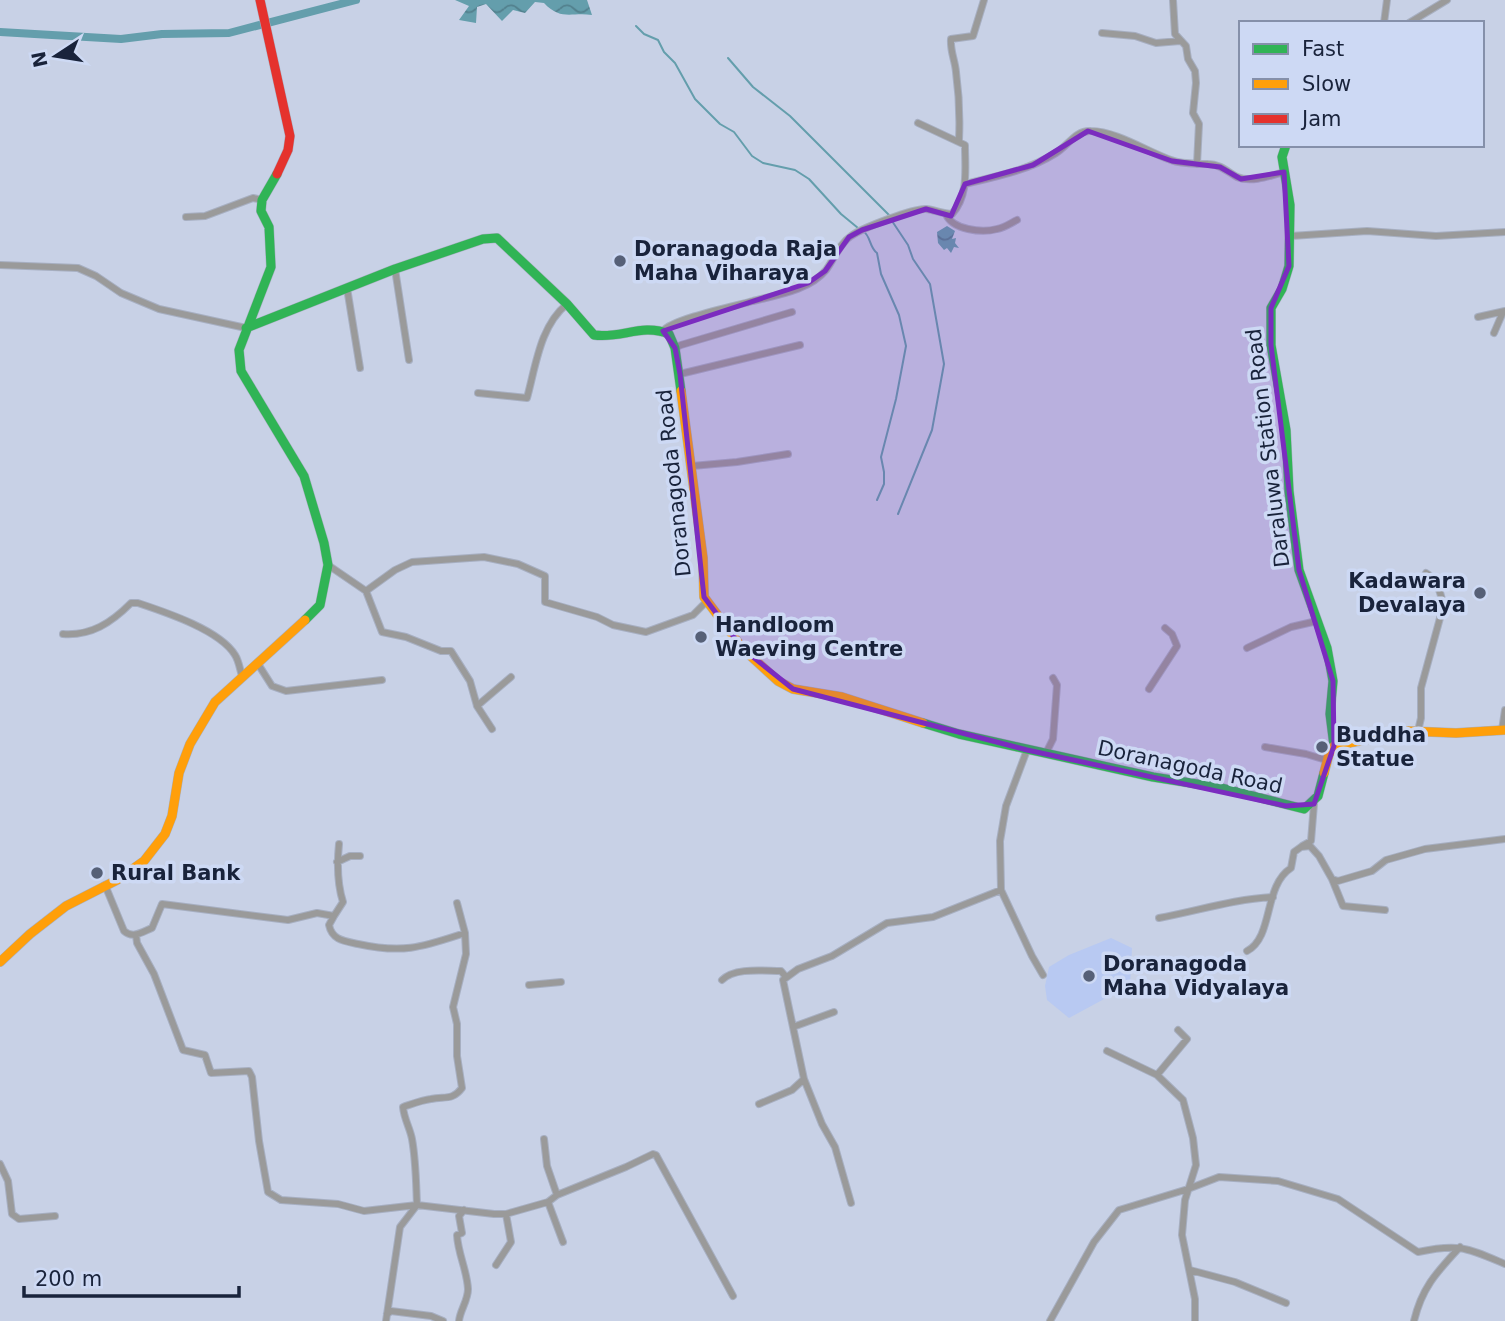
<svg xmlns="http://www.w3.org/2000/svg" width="1505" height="1321" viewBox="0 0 1505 1321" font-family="'DejaVu Sans',sans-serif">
<defs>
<pattern id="water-waves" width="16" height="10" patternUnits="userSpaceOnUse" patternTransform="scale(1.75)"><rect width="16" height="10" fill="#649eac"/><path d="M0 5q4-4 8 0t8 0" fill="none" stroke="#52808d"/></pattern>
</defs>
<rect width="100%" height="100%" fill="#c8d1e6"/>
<path fill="#b8c9f2" d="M 1111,938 L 1132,948 L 1130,985 L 1069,1018 L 1047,1000 L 1045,986 L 1049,967 L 1069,955 Z"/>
<path fill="url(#water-waves)" d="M 455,0 L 587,0 L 592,15 C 571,12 561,21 544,3 L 535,2 L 525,13 L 513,10 L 502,21 L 486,4 L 477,7 L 476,23 L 459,20 L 469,6 Z
M 947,226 L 955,231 L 952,239 L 956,238 L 955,243 L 959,248 L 954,247 L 951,253 L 947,248 L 944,250 L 938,243 L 937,232 Z"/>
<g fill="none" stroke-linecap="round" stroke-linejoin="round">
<path stroke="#649eac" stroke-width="2" d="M 636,26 L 644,34 L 658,40 L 664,52 L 675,63 L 695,99 L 720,124 L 734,132 L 752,156 L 763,163 L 795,170 L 809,179 L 841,214 L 858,228
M 728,58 L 753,87 L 790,116 L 890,216
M 892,221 L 908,245 L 913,259 L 930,284 L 944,364 L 932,430 L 898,514
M 863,231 C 871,236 869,247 877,253 L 881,274 L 899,315 L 906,346 L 896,399 L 881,457 L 884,472 L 884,484 L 877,500"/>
<path stroke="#649eac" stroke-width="8" d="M 0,32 L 121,39 L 162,34 L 229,33 L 356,0"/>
<defs>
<path id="street" d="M 1173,0 L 1175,34 L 1186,46 L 1188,59 L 1195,71 L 1196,83 L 1193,113 L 1199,124 L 1197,164
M 1384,23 L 1387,0
M 1409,23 L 1447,0
M 1102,33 L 1135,36 L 1156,43 L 1180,41
M 959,140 C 960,118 959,94 956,72 C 955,60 950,51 951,39 L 973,36 L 984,0
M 965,184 C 995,177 1029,170 1056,153 C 1068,146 1075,130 1091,131 C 1116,131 1148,152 1171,160 C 1184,165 1196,163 1208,164 C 1220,164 1228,172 1237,177 C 1251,183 1270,176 1284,172
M 946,214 C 952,230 982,233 997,229 C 1004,228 1011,223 1017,220
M 186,217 L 205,216 L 253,198 L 262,200
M 1291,236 L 1367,231 L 1436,236 L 1505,232
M 0,265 L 78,268 L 96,276 L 121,293 L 159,309 L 246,328
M 395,269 L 409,360
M 347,288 L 360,368
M 1478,317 L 1505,311
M 663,331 C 672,319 735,306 753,301 C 777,295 810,290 826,270 C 834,259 840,243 851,236 C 862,228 914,208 926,209 C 935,210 943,214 952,214 C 969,195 965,169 965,145 L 918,123
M 1494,333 L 1503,312
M 675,348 L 681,345 L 792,312
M 680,374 L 800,345
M 478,393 L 527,398 C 536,365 540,326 567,304
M 692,466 L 737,462 L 788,454
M 328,565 L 366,591 L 382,632 L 406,637 L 441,651 L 451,651 L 470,681 L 477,706 L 492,729
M 366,591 L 395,570 L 412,562 L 484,557 L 518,564 L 545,576 L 545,602 L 597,617 L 613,625 L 646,632 L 693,615 L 707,601
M 63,634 C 91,636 111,623 131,603 L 138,603 C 165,612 220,630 235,655 C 239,661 240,670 242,676
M 1247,648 L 1291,627 L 1317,621
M 258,664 L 272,686 L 286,691 L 382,680
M 1149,689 L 1177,646 L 1172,634 L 1165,628
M 477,706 L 511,677
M 1502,730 L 1505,710
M 1418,731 L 1421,718 L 1421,688 L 1443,607 C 1442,595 1437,579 1426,573
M 1265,747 L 1306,754 L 1326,760
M 1027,750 L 1006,806 L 1000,841 L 1001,890 L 1032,956 L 1043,975
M 1046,753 L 1053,739 L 1057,685 L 1053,678
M 1302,846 L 1311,841 L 1314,804
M 337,862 L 350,856 L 360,856
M 1332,879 L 1343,906 L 1385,910
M 105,885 L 124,931 C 133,939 142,932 152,928 L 162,904 L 288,920 L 317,913 L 334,916 L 343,902 C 337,883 337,864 339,844
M 457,903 L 465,933 L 466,954 L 453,1007 L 457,1024 L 457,1056 L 462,1088 C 452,1101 445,1096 431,1099 C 422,1100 412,1104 403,1107 C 404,1119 410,1128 412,1139 C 416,1161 416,1183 417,1205 L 494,1214 L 506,1214 L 548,1202
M 334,916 L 329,925 C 332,940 344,941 358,944 C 404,954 422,947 465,933
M 1159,918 C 1197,911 1234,899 1273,897
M 136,935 L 137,943 L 154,974 L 183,1050 L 205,1055 L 211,1073 L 249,1071 L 252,1077 L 259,1141 L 268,1192 L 281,1200 L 338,1204 L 364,1211 L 417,1205 L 400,1227 L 386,1321
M 1247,951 C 1274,937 1263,886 1291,868 L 1294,852 L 1301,847 L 1310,846 L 1319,856 L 1332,879 L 1338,881 L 1372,871 L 1386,860 L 1425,849 L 1505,839
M 722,980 C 735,967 764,971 781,971 L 786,977
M 529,985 L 561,982
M 793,1027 L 834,1012
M 1107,1051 L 1157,1075 L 1183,1100 L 1193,1138 L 1196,1165 L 1185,1200 L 1182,1235 L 1195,1299 L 1195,1321
M 1157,1075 L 1187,1039 L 1178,1030
M 759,1104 L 792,1090 L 804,1079
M 544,1139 L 547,1166 L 557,1195
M 0,1164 L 8,1181 L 12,1214 L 19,1219 L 55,1216
M 851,1203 L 835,1147 L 822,1124 L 804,1079 L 783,980 L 798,969 L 832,956 L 887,923 L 933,917 L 1001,890
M 563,1242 L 548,1202 L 557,1195 L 626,1167 L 653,1154 L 656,1155 L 733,1296
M 496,1265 L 511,1242 L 506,1214
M 1190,1270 L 1235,1282 L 1286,1303
M 387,1314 L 391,1311 L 431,1316 L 443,1321
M 459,1321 C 460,1310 468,1301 468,1289 C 467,1270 458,1254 457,1235 L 462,1233 L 459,1216 L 464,1210
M 1050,1321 L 1094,1242 L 1119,1210 L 1188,1189 L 1219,1177 L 1278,1181 L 1338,1199 L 1418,1252 C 1459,1243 1467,1248 1505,1264
M 1414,1321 C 1422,1287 1437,1272 1460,1247"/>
<path id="fast" d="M 1286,145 L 1282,157 L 1290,205 L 1289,266 L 1282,289 L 1271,308 L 1271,345 L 1286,430 L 1289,491 L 1299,570 L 1327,648 L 1333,681 L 1330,714 L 1334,746
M 277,174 L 262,200 L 261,211 L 269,227 L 271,267 L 239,350 L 241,371 L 304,476 L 324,543 L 328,565 L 320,605 L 305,620
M 246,328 L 395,269 L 483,239 L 497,238 L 567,304 L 594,335 C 621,339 642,323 669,334 L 675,348 L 681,391
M 923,723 L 959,734 L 1153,777 L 1222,788 L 1304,809 L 1318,796 L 1324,773"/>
<path id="slow" d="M 681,391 L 703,558 L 704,597 L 743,649 L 778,681 L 793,689 L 842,697 L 923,723
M 1324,773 L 1329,754 L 1334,746 L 1408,731 L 1456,733 L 1505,730
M 0,962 L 30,934 L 66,906 L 117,880 L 144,861 L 165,834 L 172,816 L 179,773 L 190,744 L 215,702 L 305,620"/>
<path id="jam" d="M 260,0 L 290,136 L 288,150 L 277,174"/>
</defs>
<use href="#street" stroke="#a7afc1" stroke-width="8"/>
<use href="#fast" stroke="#a7afc1" stroke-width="10"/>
<use href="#slow" stroke="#a7afc1" stroke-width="10"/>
<use href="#jam" stroke="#a7afc1" stroke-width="10"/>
<use href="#street" stroke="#9a9a9a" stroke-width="6"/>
<use href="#fast" stroke="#30b455" stroke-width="9"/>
<use href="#slow" stroke="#ff9f0a" stroke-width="9"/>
<use href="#jam" stroke="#e5322d" stroke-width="9"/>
</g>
<path fill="#7b2cbf" fill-opacity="0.2" stroke="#7b2cbf" stroke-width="5" stroke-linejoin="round" d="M 1088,131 L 1172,161 L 1220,167 L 1241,179 L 1284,172 L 1289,266 L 1271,308 L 1271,345 L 1299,570 L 1333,681 L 1334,746 L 1314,804 L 1286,806 L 1027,750 L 793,689 L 743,649 L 704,597 L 680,374 L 675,348 L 663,331 L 808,283 L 825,271 L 849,237 L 862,230 L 926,209 L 951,216 L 965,184 L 1033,165 Z"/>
<g fill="#566077" stroke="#cdd9f4" stroke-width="2.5">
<circle cx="620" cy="261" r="7"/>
<circle cx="1480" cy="593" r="7"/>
<circle cx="701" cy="637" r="7"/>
<circle cx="1322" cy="747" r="7"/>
<circle cx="97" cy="873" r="7"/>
<circle cx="1089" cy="976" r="7"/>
</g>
<g text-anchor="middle" stroke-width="7" stroke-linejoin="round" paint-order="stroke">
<g font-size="21" font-weight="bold" fill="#19233b" stroke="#cdd9f4" text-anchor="start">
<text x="634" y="256">Doranagoda Raja<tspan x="634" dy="24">Maha Viharaya</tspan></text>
<text x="1466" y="588" text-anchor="end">Kadawara<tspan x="1466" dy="24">Devalaya</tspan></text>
<text x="715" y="632">Handloom<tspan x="715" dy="24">Waeving Centre</tspan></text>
<text x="1336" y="742">Buddha<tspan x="1336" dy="24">Statue</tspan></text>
<text x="111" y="880">Rural Bank</text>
<text x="1103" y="971">Doranagoda<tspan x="1103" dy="24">Maha Vidyalaya</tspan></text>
</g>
<g font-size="21" fill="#19233b" stroke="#cdd9f4">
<text transform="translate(1268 448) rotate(-97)" y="7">Daraluwa Station Road</text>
<text transform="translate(674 483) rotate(-96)" y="7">Doranagoda Road</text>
<text transform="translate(1190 767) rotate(12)" y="7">Doranagoda Road</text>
</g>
</g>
<rect x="1239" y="21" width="245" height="126" fill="#cdd9f4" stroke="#8590aa" stroke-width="2"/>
<rect x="1253" y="44" width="35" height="10" fill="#30b455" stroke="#8590aa" stroke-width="2"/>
<text x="1302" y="56" font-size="21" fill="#19233b">Fast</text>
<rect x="1253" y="79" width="35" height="10" fill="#ff9f0a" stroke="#8590aa" stroke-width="2"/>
<text x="1302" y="91" font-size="21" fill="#19233b">Slow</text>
<rect x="1253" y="114" width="35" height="10" fill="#e5322d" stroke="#8590aa" stroke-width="2"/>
<text x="1302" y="126" font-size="21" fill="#19233b">Jam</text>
<g transform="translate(56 56) rotate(258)" stroke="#cdd9f4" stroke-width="5" paint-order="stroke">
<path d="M0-5L12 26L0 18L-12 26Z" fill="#19233b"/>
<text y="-10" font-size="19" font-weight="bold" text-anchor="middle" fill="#19233b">N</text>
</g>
<path d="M24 1286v10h215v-10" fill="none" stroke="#19233b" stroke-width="3.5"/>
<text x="35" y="1286" font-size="21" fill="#19233b" stroke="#cdd9f4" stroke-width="5" paint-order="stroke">200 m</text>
</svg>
